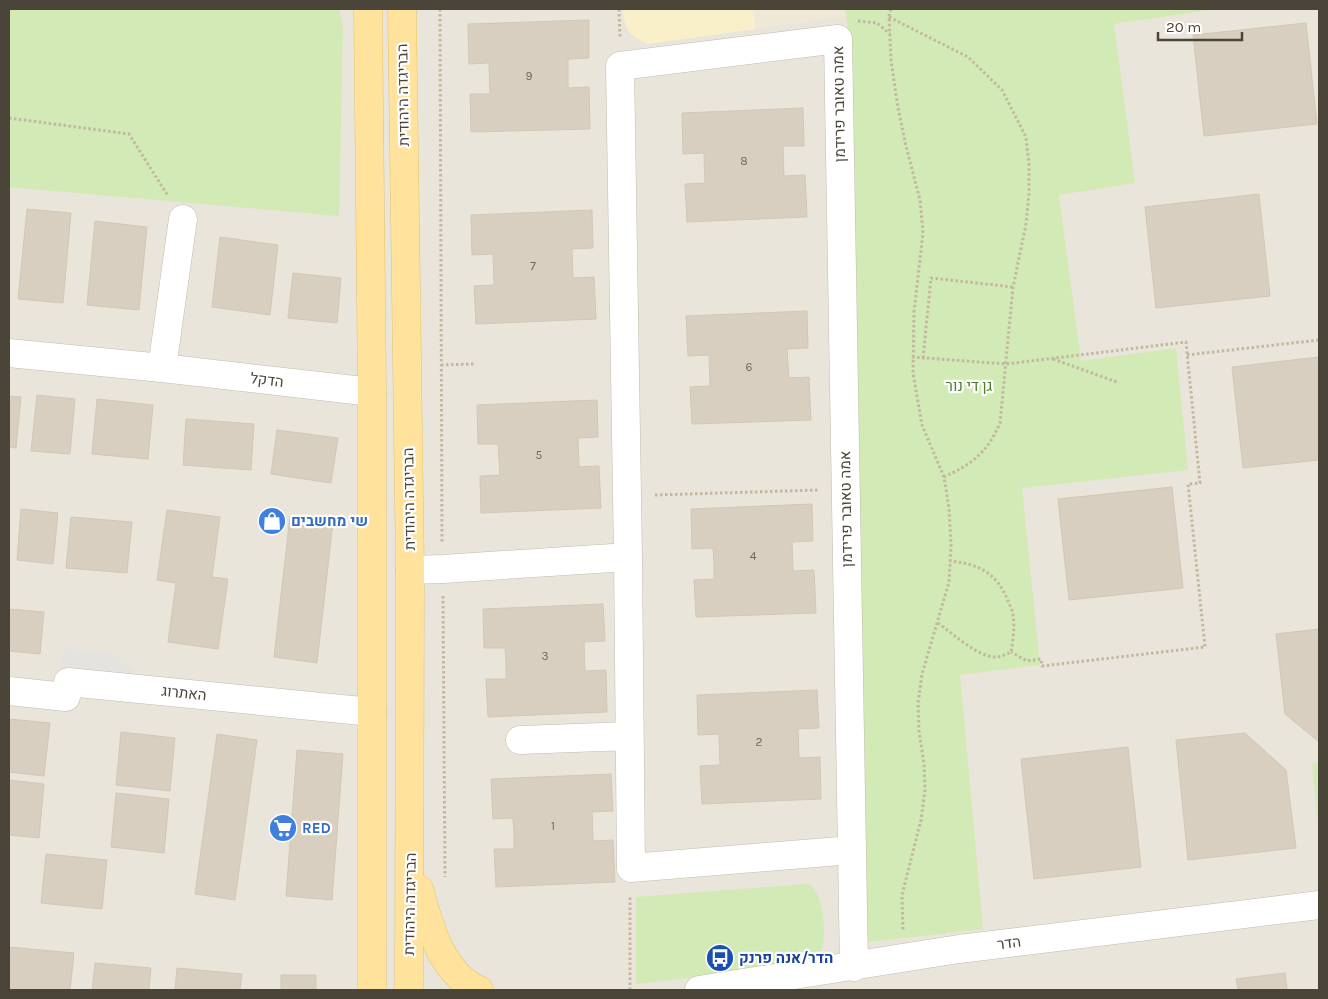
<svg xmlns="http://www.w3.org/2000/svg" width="1328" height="999" viewBox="0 0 1328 999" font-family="Karla,Heebo,sans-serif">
<rect width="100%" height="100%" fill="#f6f3ec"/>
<path fill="#eae5da" d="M 9,9 L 1319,9 L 1319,990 L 9,990 Z"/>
<path fill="#efe8d6" d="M 753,9 L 845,9 L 846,16 L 756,29 Z"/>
<path fill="#d2eab5" d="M 9,9 L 339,9 L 343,27 L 339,216 L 9,187 Z
M 845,9 L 1216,9 L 1114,24 L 1135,183 L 1059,195 L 1081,361 L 1176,348 L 1188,470 L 1022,488 L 1040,665 L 960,675 L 983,929 L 861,943 L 849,37 Z
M 1319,762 L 1319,836 L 1312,763 Z
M 808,884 C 811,886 815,889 816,892 C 824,906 829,947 816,959 C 814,961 809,963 806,965 L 636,984 L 636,897 Z"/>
<path fill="#f9efc9" d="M 623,9 L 753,9 L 756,29 L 648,44 C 629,36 624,29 623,9 Z"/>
<path fill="#e5e3e0" d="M 63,648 L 112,652 L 124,664 L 134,668 L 132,698 L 59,691 Z"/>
<path fill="#d8cfc1" stroke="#d3c7b4" d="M 589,20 L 589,58 L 568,59 L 568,88 L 589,87 L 590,129 L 471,132 L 470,94 L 490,94 L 489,63 L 469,64 L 468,24 Z
M 1306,23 L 1317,124 L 1204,136 L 1193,35 Z
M 803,108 L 804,146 L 783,146 L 784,176 L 805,175 L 807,217 L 687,222 L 685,184 L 705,183 L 704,153 L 683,154 L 682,113 Z
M 1259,194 L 1270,296 L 1156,308 L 1145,207 Z
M 27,209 L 71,213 L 63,303 L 18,299 Z
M 592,210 L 593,248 L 572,249 L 573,278 L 594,277 L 596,319 L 476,324 L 474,286 L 494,285 L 493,254 L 472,255 L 471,215 Z
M 95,221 L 147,227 L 139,310 L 87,305 Z
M 220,237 L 278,245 L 270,315 L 212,307 Z
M 293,273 L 341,278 L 337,323 L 288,318 Z
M 807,311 L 808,348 L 787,349 L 789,378 L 809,377 L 811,420 L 692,424 L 690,387 L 710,386 L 709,355 L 688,356 L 686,316 Z
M 1319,357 L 1319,460 L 1243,468 L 1232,367 Z
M 37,395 L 75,399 L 70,454 L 31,451 Z
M 9,396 L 21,397 L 16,448 L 9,447 Z
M 97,399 L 153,405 L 148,459 L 92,454 Z
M 597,400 L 598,437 L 578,438 L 579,467 L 599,466 L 601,508 L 481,513 L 480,476 L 500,475 L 498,444 L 478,444 L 477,405 Z
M 186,419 L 254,424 L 251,470 L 183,465 Z
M 277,430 L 338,438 L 331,483 L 271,474 Z
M 1172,487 L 1183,588 L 1069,600 L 1058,499 Z
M 812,504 L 813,541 L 792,542 L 793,571 L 814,570 L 816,613 L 696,617 L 694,580 L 714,579 L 714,563 L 713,548 L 692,549 L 691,509 Z
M 21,509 L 58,513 L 53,564 L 17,560 Z
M 167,510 L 220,517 L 212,577 L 228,579 L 218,649 L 168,642 L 176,583 L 157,580 Z
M 290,516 L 333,522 L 317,663 L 274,657 Z
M 71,517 L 132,522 L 127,573 L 66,568 Z
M 603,604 L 605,641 L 584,642 L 585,671 L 606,670 L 607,712 L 488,717 L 486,679 L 506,679 L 506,664 L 505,648 L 484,648 L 483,609 Z
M 9,609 L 44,612 L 40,654 L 9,651 Z
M 1319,629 L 1319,742 L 1285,714 L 1276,634 Z
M 817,690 L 819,728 L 798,729 L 799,758 L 820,757 L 821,799 L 702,804 L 700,766 L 720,765 L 719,734 L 698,735 L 697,695 Z
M 9,719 L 50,723 L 44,776 L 9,772 Z
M 121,732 L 175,738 L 170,791 L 116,785 Z
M 1245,733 L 1286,770 L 1296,848 L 1188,860 L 1176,740 Z
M 217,734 L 257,740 L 235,900 L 195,894 Z
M 1128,747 L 1141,867 L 1034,879 L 1021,759 Z
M 297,750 L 343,754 L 332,900 L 286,896 Z
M 611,774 L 613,811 L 592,812 L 593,841 L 613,840 L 615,882 L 496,887 L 494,849 L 514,849 L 514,832 L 513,818 L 493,819 L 491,779 Z
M 9,780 L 44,784 L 39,838 L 9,835 Z
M 116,793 L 169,799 L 164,853 L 111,847 Z
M 46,854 L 107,860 L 102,909 L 41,903 Z
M 9,947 L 74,953 L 70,990 L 9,990 Z
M 95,963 L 151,968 L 149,990 L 92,990 Z
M 177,968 L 242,974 L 240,990 L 175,990 Z
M 1285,973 L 1287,990 L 1238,990 L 1236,979 Z
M 281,975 L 316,975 L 316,990 L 281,990 Z"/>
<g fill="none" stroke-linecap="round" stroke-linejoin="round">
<defs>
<path id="minor" d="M 9,353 L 162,368 L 372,392
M 162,368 L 183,219
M 410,570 L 443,569 L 628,557
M 9,691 L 66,697 L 68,682 L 372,712
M 520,740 L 629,736
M 852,850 L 631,868 L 628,557 L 620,66 L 838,39 L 854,967
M 699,990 L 959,949 L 1319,905"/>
<path id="major" d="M 368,9 L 372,392 L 372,990
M 402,9 L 410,570 L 409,990
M 419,889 C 429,925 441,973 479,990"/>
</defs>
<use href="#minor" stroke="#c2bbae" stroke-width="29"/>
<use href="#major" stroke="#e6c16a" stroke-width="29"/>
<path stroke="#c4b79f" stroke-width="3" stroke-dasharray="2.5 2.5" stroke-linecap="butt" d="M 440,9 L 442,542
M 619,9 L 620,37
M 891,9 L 889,16 L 891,60 L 898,108 L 906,146 L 920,200 L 923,233 L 914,312 L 913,373 L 922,425 L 944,477 L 949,508 L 951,545 L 949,582 L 922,674 L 918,703 L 919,731 L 924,764 L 925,790 L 921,820 L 902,895 L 903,931
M 889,17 L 968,57 L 1002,90 L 1026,137 L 1029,164 L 1029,194 L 1026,224 L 1013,287 L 1000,423 C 987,453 972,464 944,477
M 858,21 L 877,23 L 890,34
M 9,118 L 129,134 L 168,196
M 1187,355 L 1319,340
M 912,357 L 1006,364 L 1186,342 L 1200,483 L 1188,484 L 1205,647 L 1042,666 L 1041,659 L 1027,661 L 1011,652
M 923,358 L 931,278 L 1013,287
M 1053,359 L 1117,382
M 441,365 L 474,364
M 655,495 L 819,490
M 443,596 L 445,877
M 938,623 C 953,634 978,657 996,657 C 1001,657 1006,654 1011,652 C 1013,640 1015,627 1013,616 C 1013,611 1010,606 1008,601 C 997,573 979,564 950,561
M 630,990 L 630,896"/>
<use href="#minor" stroke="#fff" stroke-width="28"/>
<use href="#major" stroke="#ffe39c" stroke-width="28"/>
</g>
<defs>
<symbol id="shop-disc" viewBox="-11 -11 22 22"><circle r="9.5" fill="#3f7fe0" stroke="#fff"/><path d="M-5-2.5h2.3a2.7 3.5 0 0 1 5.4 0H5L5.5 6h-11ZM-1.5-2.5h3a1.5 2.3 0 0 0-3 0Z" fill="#fff"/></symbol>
<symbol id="supermarket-disc" viewBox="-11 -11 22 22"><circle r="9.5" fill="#3f7fe0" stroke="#fff"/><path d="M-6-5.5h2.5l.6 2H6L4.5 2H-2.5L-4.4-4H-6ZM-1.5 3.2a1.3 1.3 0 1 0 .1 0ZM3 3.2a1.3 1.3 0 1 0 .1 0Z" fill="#fff"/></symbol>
<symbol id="bus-disc" viewBox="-11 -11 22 22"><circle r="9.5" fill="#1a4fb4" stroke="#fff"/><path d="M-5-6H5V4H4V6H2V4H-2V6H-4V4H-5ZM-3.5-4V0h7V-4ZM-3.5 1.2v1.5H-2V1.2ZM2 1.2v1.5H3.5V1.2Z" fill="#fff"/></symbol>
</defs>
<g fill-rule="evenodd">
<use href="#shop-disc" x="256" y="505" width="32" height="32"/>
<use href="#supermarket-disc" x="267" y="812" width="32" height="32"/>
<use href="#bus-disc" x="704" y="942" width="32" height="32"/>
</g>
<g text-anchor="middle" stroke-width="4.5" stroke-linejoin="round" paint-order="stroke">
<g font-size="12" fill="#6e675b">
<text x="529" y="80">9</text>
<text x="744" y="165">8</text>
<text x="533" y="270">7</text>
<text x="749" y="371">6</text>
<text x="539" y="459">5</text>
<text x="753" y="560">4</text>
<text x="545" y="660">3</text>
<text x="759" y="746">2</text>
<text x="553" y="830">1</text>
</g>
<g font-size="15" fill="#4b4439" stroke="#fff">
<text transform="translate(403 95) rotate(-91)" y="5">הבריגדה היהודית</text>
<text transform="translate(839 104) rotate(-91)" y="5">אמה טאובר פרידמן</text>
<text transform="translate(267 380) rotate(7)" y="5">הדקל</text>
<text transform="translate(409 499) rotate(-91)" y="5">הבריגדה היהודית</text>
<text transform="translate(846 509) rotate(-91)" y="5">אמה טאובר פרידמן</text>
<text transform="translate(184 693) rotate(6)" y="5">האתרוג</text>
<text transform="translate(410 904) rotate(-89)" y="5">הבריגדה היהודית</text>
<text transform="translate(1009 943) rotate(-7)" y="5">הדר</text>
</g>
<g font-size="15" fill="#4a7f2a" stroke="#fff">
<text x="969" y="391">גן די נור</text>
</g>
<g font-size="15" font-weight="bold" fill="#366cbe" stroke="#fff" text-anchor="start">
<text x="291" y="526">שי מחשבים</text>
<text x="302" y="833">RED</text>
</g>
<g font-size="15" font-weight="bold" fill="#164399" stroke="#fff" text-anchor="start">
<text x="739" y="963">הדר/אנה פרנק</text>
</g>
</g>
<rect width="1328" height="999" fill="none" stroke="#4b4439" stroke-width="20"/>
<path d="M1158 32v8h84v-8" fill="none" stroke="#4b4439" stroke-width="2.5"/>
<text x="1166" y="32" font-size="15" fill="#4b4439" stroke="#ffffff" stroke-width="4" paint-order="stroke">20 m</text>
</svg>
